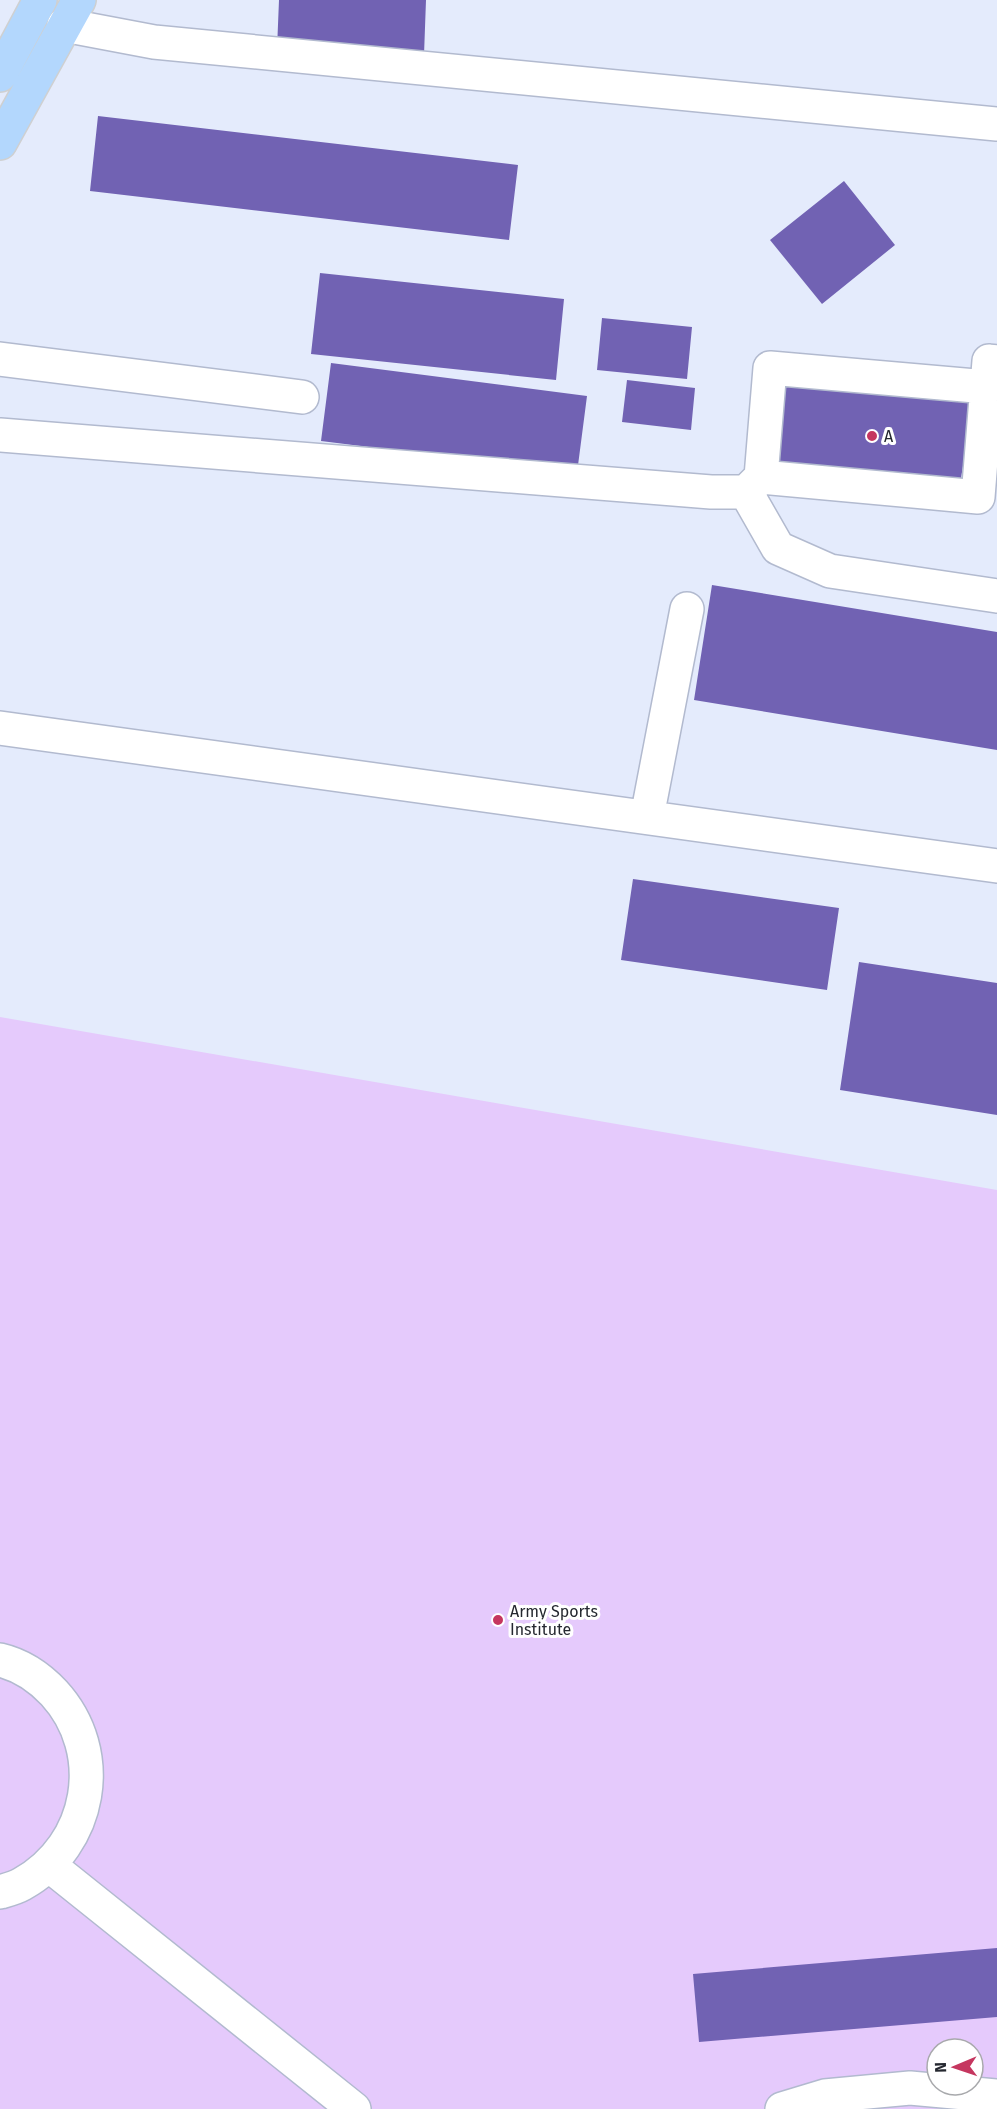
<svg xmlns="http://www.w3.org/2000/svg" width="997" height="2109" viewBox="0 0 997 2109" font-family="'Fira Sans',sans-serif">
<rect width="100%" height="100%" fill="#e4ebfc"/>
<path fill="#e5cafc" fill-rule="evenodd" d="M 0,1017 L 997,1190 L 997,2109 L 0,2109 ZM 937,2049 L 973,2049 L 973,2085 L 937,2085 Z"/>
<path fill="#7162b3" d="M 279,0 L 426,0 L 424,55 L 277,49 Z
M 98,116 L 518,165 L 509,240 L 90,191 Z
M 844,181 L 895,245 L 822,304 L 770,240 Z
M 320,273 L 564,299 L 556,380 L 311,354 Z
M 602,318 L 692,327 L 687,379 L 597,370 Z
M 331,363 L 587,396 L 577,473 L 321,441 Z
M 627,380 L 695,388 L 691,430 L 622,422 Z
M 778,385 L 974,401 L 960,484 L 773,470 Z
M 712,585 L 997,632 L 997,750 L 694,700 Z
M 633,879 L 839,908 L 827,990 L 621,960 Z
M 859,962 L 997,983 L 997,1115 L 840,1090 Z
M 997,1948 L 997,2017 L 699,2042 L 693,1974 Z"/>
<g fill="none" stroke-linecap="round" stroke-linejoin="round">
<defs>
<path id="minor" d="M 64,25 L 154,42 L 997,124
M 0,359 L 302,397
M 0,435 L 711,492 L 746,492 L 761,477 L 978,497 L 989,361 L 997,362
M 761,477 L 770,368 L 987,387
M 746,492 L 778,548 L 830,571 L 997,596
M 0,728 L 997,866
M 647,817 L 687,609
M 0,1660 C 21,1665 39,1677 54,1693 C 108,1752 92,1845 22,1884 C 15,1888 7,1890 0,1892
M 49,1865 L 354,2109
M 782,2109 L 825,2096 L 910,2088 L 997,2096"/>
<path id="major" d="M 0,75 L 40,0
M 0,143 L 79,0"/>
</defs>
<use href="#minor" stroke="#b2bacf" stroke-width="36"/>
<use href="#major" stroke="#cfd0d1" stroke-width="36"/>
<use href="#minor" stroke="#fff" stroke-width="33"/>
<use href="#major" stroke="#b3d7fd" stroke-width="33"/>
</g>
<g fill="#c5365f" stroke="#fff" stroke-width="2">
<circle cx="872" cy="436" r="6"/>
<circle cx="498" cy="1620" r="6"/>
</g>
<g text-anchor="middle" stroke-width="6" stroke-linejoin="round" paint-order="stroke">
<g font-size="16" fill="#252830" stroke="#fff" text-anchor="start">
<text x="884" y="442">A</text>
<text x="510" y="1617">Army Sports<tspan x="510" dy="18">Institute</tspan></text>
</g>
</g>
<g transform="translate(955 2067) rotate(268)"><circle r="28" fill="#ffffff" stroke="#a8a9ac" stroke-width="1.5"/>
<path d="M0-4.5L10 22L0 15L-10 22Z" fill="#c5365f"/>
<text y="-9" font-size="16" font-weight="bold" text-anchor="middle" fill="#252830">N</text>
</g>
</svg>
